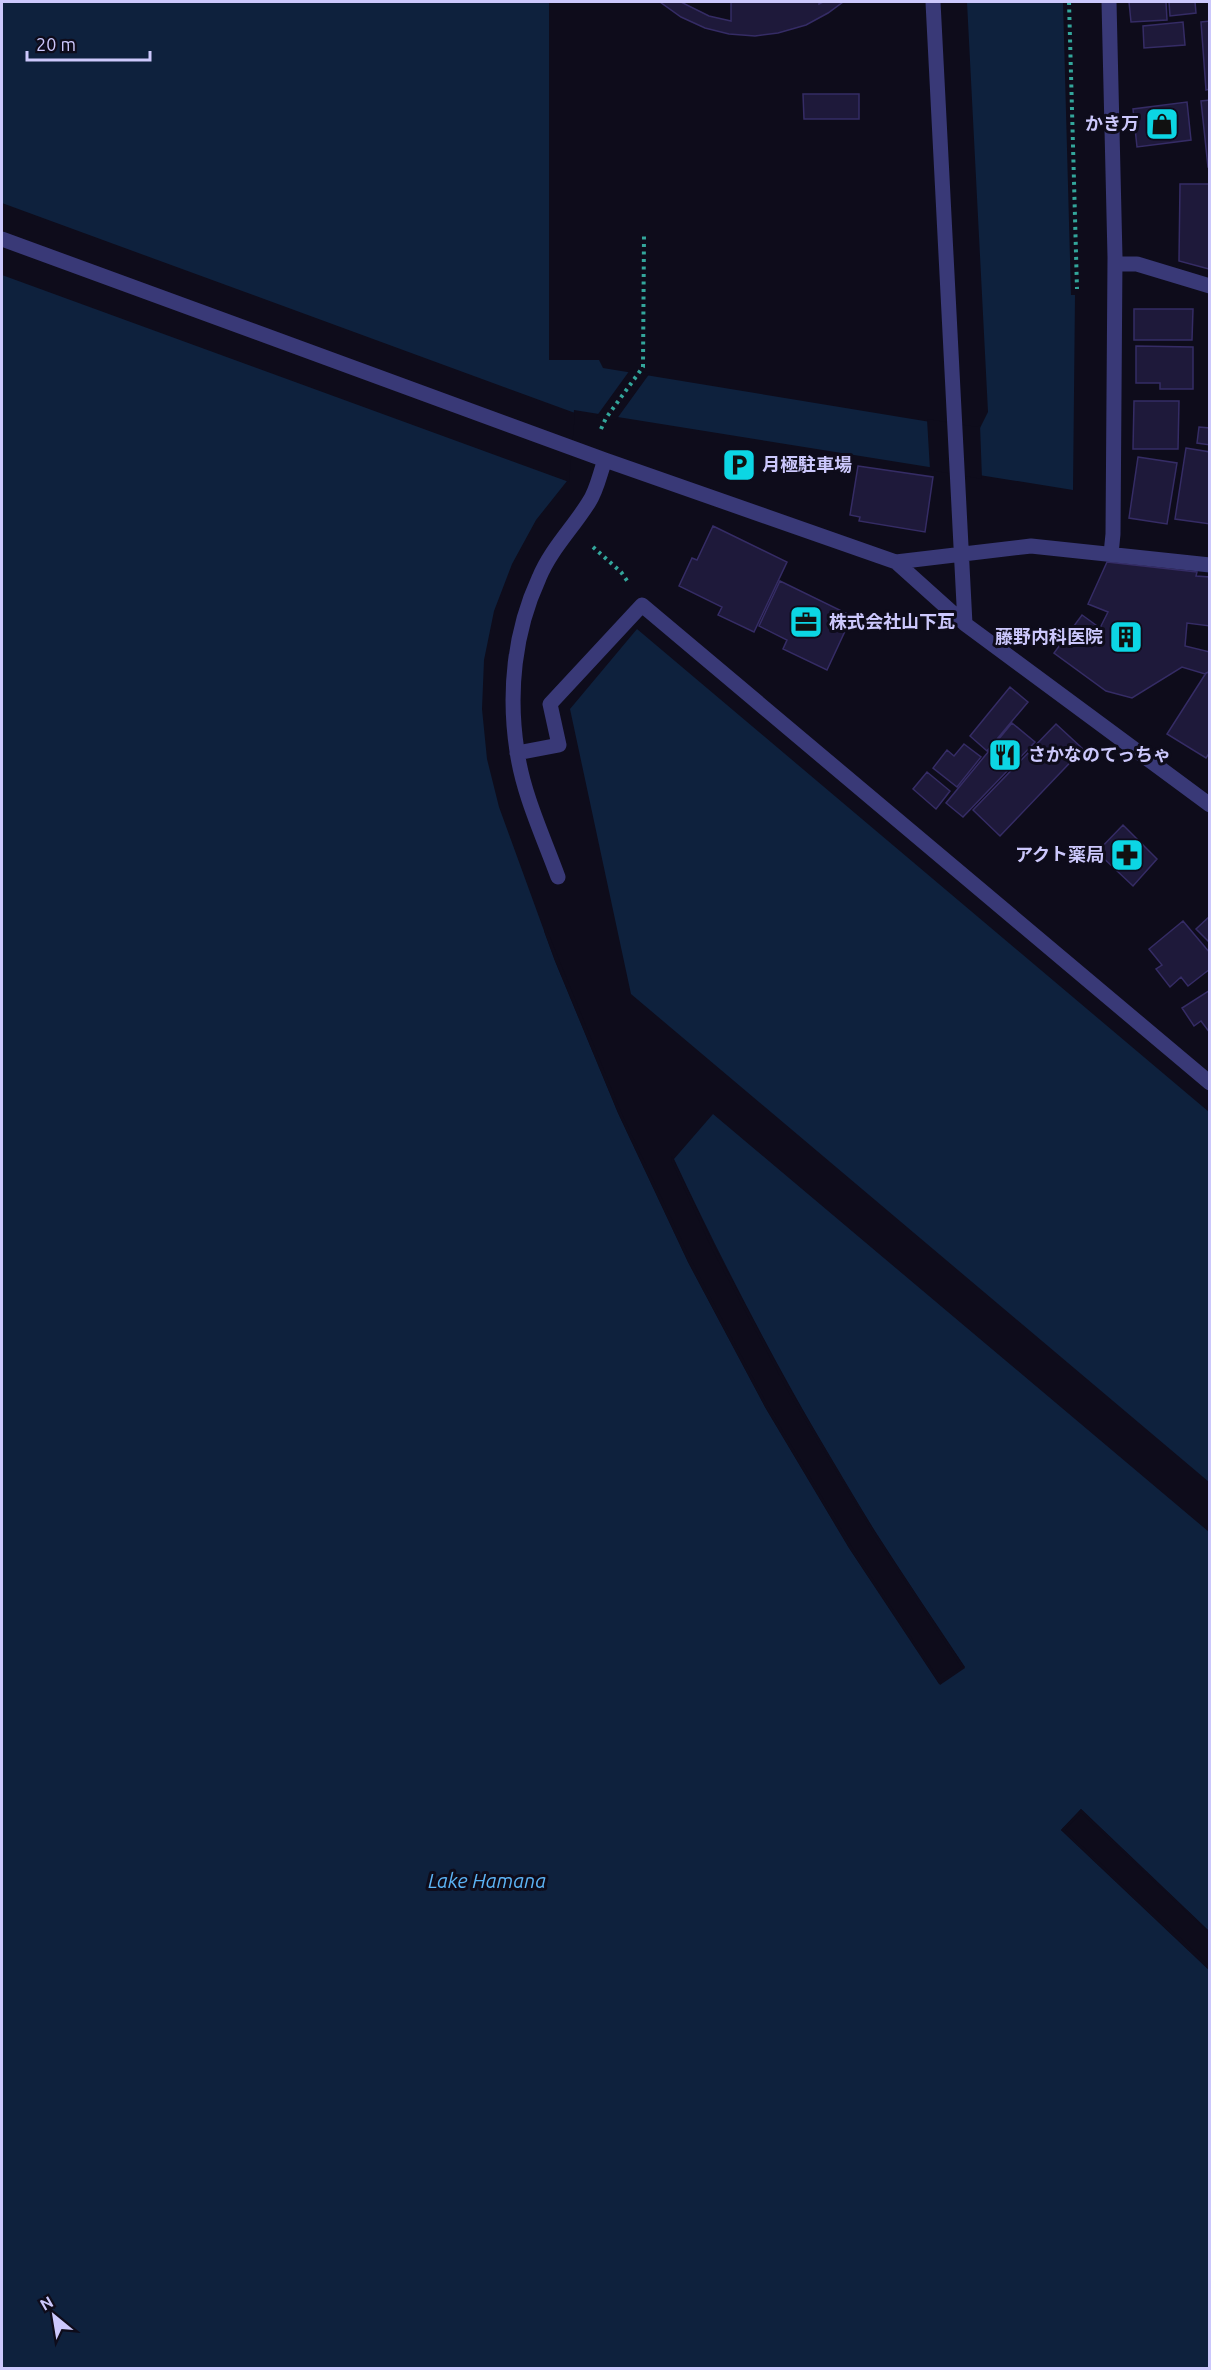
<svg xmlns="http://www.w3.org/2000/svg" width="1211" height="2370" viewBox="0 0 1211 2370" font-family="Ubuntu,'Noto Sans JP',sans-serif">
<rect width="100%" height="100%" fill="#0e0c1b"/>
<path fill="#0e213d" d="M 2,2 L 549,2 L 549,360 L 599,360 L 603,368 L 979,430 L 988,412 L 967,2 L 1063,2 L 1071,295 L 1075,295 L 1073,490 L 574,410 L 567,481 L 536,520 L 512,564 L 494,611 L 484,660 L 482,709 L 487,759 L 499,807 L 555,961 L 618,1113 L 688,1262 L 765,1407 L 849,1548 L 939,1684 L 965,1667 C 935,1622 904,1577 875,1531 C 800,1411 734,1287 674,1159 L 713,1114 L 1209,1532 L 1209,1931 L 1081,1809 L 1061,1830 L 1209,1970 L 1209,2368 L 2,2368 Z
M 637,629 L 1209,1112 L 1209,1482 L 631,994 L 570,709 Z"/>
<path fill="#0e0c1b" d="M 2,203 L 575,413 L 569,482 L 2,275 Z
M 630,370 L 650,373 L 616,420 L 596,417 Z
M 927,419 L 977,427 L 980,425 L 982,479 L 930,470 Z
M 547,930 L 621,1112 L 691,1260 L 768,1406 L 852,1547 L 940,1681 L 961,1667 L 873,1533 L 789,1393 L 712,1249 L 671,1160 L 672,1156 L 715,1248 L 792,1392 L 875,1532 L 965,1668 L 940,1685 L 849,1548 L 765,1407 L 688,1262 L 618,1113 L 555,961 L 544,931 Z
M 1081,1809 L 1209,1931 L 1210,1934 L 1081,1813 L 1065,1830 L 1210,1966 L 1209,1970 L 1061,1830 Z"/>
<path fill="#1e193a" stroke="#352c65" stroke-width="1.5" d="M 660,2 L 681,2 L 709,16 L 731,21 L 731,2 L 819,2 L 819,4 L 823,2 L 843,2 L 828,13 L 806,25 L 778,33 L 755,36 L 729,34 L 705,28 L 681,17 Z
M 1129,2 L 1166,2 L 1167,20 L 1131,22 Z
M 1169,2 L 1195,2 L 1196,13 L 1170,16 Z
M 1210,21 L 1210,89 L 1206,90 L 1201,22 Z
M 1183,22 L 1185,45 L 1144,48 L 1143,26 Z
M 803,94 L 859,94 L 859,119 L 804,119 Z
M 1210,100 L 1210,167 L 1208,167 L 1201,101 Z
M 1187,102 L 1191,140 L 1137,147 L 1133,109 Z
M 1180,184 L 1210,184 L 1209,269 L 1179,261 Z
M 1134,309 L 1193,309 L 1192,340 L 1134,340 Z
M 1136,346 L 1193,347 L 1193,389 L 1160,389 L 1160,383 L 1136,383 Z
M 1134,401 L 1179,401 L 1178,449 L 1133,449 Z
M 1199,427 L 1210,428 L 1210,445 L 1197,443 Z
M 1186,448 L 1210,452 L 1210,524 L 1175,519 Z
M 1138,457 L 1177,463 L 1167,524 L 1129,518 Z
M 858,466 L 933,477 L 925,532 L 859,521 L 860,517 L 850,515 Z
M 713,526 L 787,562 L 754,632 L 718,615 L 722,607 L 679,586 L 692,558 L 697,560 Z
M 1107,562 L 1197,572 L 1196,576 L 1210,577 L 1210,626 L 1187,623 L 1185,646 L 1210,652 L 1210,671 L 1205,674 L 1182,667 L 1132,698 L 1106,691 L 1054,653 L 1082,615 L 1100,628 L 1108,612 L 1088,604 Z
M 780,581 L 852,616 L 827,670 L 783,649 L 787,640 L 759,626 Z
M 1210,672 L 1210,752 L 1206,758 L 1167,734 L 1206,673 Z
M 1010,687 L 1028,702 L 987,751 L 970,736 Z
M 1012,723 L 1035,742 L 963,817 L 946,803 Z
M 1056,724 L 1083,749 L 1000,836 L 973,810 Z
M 964,744 L 981,757 L 957,787 L 933,768 L 947,750 L 954,756 Z
M 927,772 L 950,791 L 936,809 L 913,789 Z
M 1123,825 L 1157,859 L 1133,886 L 1097,852 Z
M 1210,916 L 1210,943 L 1196,929 Z
M 1183,921 L 1210,953 L 1210,969 L 1188,986 L 1181,977 L 1170,987 L 1156,969 L 1162,965 L 1149,949 Z
M 1210,990 L 1210,1033 L 1201,1021 L 1194,1026 L 1182,1008 Z"/>
<g fill="none" stroke-linecap="round" stroke-linejoin="round">
<path stroke="#33a69b" stroke-width="4" stroke-dasharray="3 4.5" stroke-linecap="butt" d="M 1069,2 L 1077,289
M 601,429 L 606,418 L 643,367 L 644,235
M 593,547 L 621,572 L 628,582"/>
<path stroke="#393977" stroke-width="15" d="M 933,2 L 965,624
M 1109,2 L 1115,257 L 1113,534 L 1111,554
M 2,239 L 605,460 L 896,562 L 965,624 L 1210,805
M 1115,264 L 1137,264 L 1210,286
M 896,562 L 1031,546 L 1210,565
M 517,753 L 559,745 L 550,704 L 642,605 L 1210,1083
M 558,877 C 543,836 523,794 517,751 C 508,693 514,632 539,578 C 551,549 573,528 589,502 C 597,490 600,473 605,460"/>
</g>
<defs>
<symbol id="shop-square" viewBox="-11 -11 22 22"><rect x="-9" y="-9" width="18" height="18" rx="4" fill="#0cd6e4" stroke="#0e0c1b"/><path d="M-5-2.5h2.3a2.7 3.5 0 0 1 5.4 0H5L5.5 6h-11ZM-1.5-2.5h3a1.5 2.3 0 0 0-3 0Z" fill="#111"/></symbol>
<symbol id="parking-square" viewBox="-11 -11 22 22"><rect x="-9" y="-9" width="18" height="18" rx="4" fill="#0cd6e4" stroke="#0e0c1b"/><path d="M-3.5-5.5H1a3.5 3.5 0 0 1 0 7H-1V5.5H-3.5ZM-1-3.4V-.6H.8a1.4 1.4 0 0 0 0-2.8Z" fill="#111"/></symbol>
<symbol id="office-square" viewBox="-11 -11 22 22"><rect x="-9" y="-9" width="18" height="18" rx="4" fill="#0cd6e4" stroke="#0e0c1b"/><path d="M-6-3h4V-5.5h4V-3h4V5H-6ZM-1-4.5V-3h2v-1.5ZM-6 0V1H6V0Z" fill="#111"/></symbol>
<symbol id="building-square" viewBox="-11 -11 22 22"><rect x="-9" y="-9" width="18" height="18" rx="4" fill="#0cd6e4" stroke="#0e0c1b"/><path d="M-4-6H4V6H1V3H-1V6H-4ZM-2.5-4.3h1.7v1.8h-1.7ZM.8-4.3h1.7v1.8H.8ZM-2.5-1h1.7V.8h-1.7ZM.8-1h1.7V.8H.8Z" fill="#111"/></symbol>
<symbol id="restaurant-square" viewBox="-11 -11 22 22"><rect x="-9" y="-9" width="18" height="18" rx="4" fill="#0cd6e4" stroke="#0e0c1b"/><path d="M-5-6h1v4h1v-4h1v4h1v-4h1v5L-1.5 .5V6h-2V.5L-5-1ZM5-6V6H3V1.5H1.5Q1.5-4 5-6Z" fill="#111"/></symbol>
<symbol id="pharmacy-square" viewBox="-11 -11 22 22"><rect x="-9" y="-9" width="18" height="18" rx="4" fill="#0cd6e4" stroke="#0e0c1b"/><path d="M-2-6h4v4h4v4h-4v4h-4v-4h-4v-4h4Z" fill="#111"/></symbol>
</defs>
<g fill-rule="evenodd">
<use href="#shop-square" x="1143" y="105" width="38" height="38"/>
<use href="#parking-square" x="720" y="446" width="38" height="38"/>
<use href="#office-square" x="787" y="603" width="38" height="38"/>
<use href="#building-square" x="1107" y="618" width="38" height="38"/>
<use href="#restaurant-square" x="986" y="736" width="38" height="38"/>
<use href="#pharmacy-square" x="1108" y="836" width="38" height="38"/>
</g>
<g text-anchor="middle" stroke-width="6" stroke-linejoin="round" paint-order="stroke">
<g font-size="18" font-weight="bold" fill="#ccc8fc" stroke="#0e0c1b" text-anchor="end">
<text x="1139" y="130">かき万</text>
<text x="762" y="471" text-anchor="start">月極駐車場</text>
<text x="829" y="628" text-anchor="start">株式会社山下瓦</text>
<text x="1103" y="643">藤野内科医院</text>
<text x="1028" y="761" text-anchor="start">さかなのてっちゃ</text>
<text x="1104" y="861">アクト薬局</text>
</g>
<g font-size="20" font-style="italic" fill="#5cb4f6" stroke="#0e0c1b">
<text x="487" y="1888">Lake Hamana</text>
</g>
</g>
<rect width="1211" height="2370" fill="none" stroke="#ccc8fc" stroke-width="6"/>
<g transform="translate(54 2316) rotate(330)" stroke="#0e0c1b" stroke-width="4.5" paint-order="stroke">
<path d="M0-4.5L10 22L0 15L-10 22Z" fill="#ccc8fc"/>
<text y="-9" font-size="16" font-weight="bold" text-anchor="middle" fill="#ccc8fc">N</text>
</g>
<path d="M27 51v9h123v-9" fill="none" stroke="#ccc8fc" stroke-width="3"/>
<text x="36" y="51" font-size="18" fill="#ccc8fc" stroke="#0e0c1b" stroke-width="4.5" paint-order="stroke">20 m</text>
</svg>
